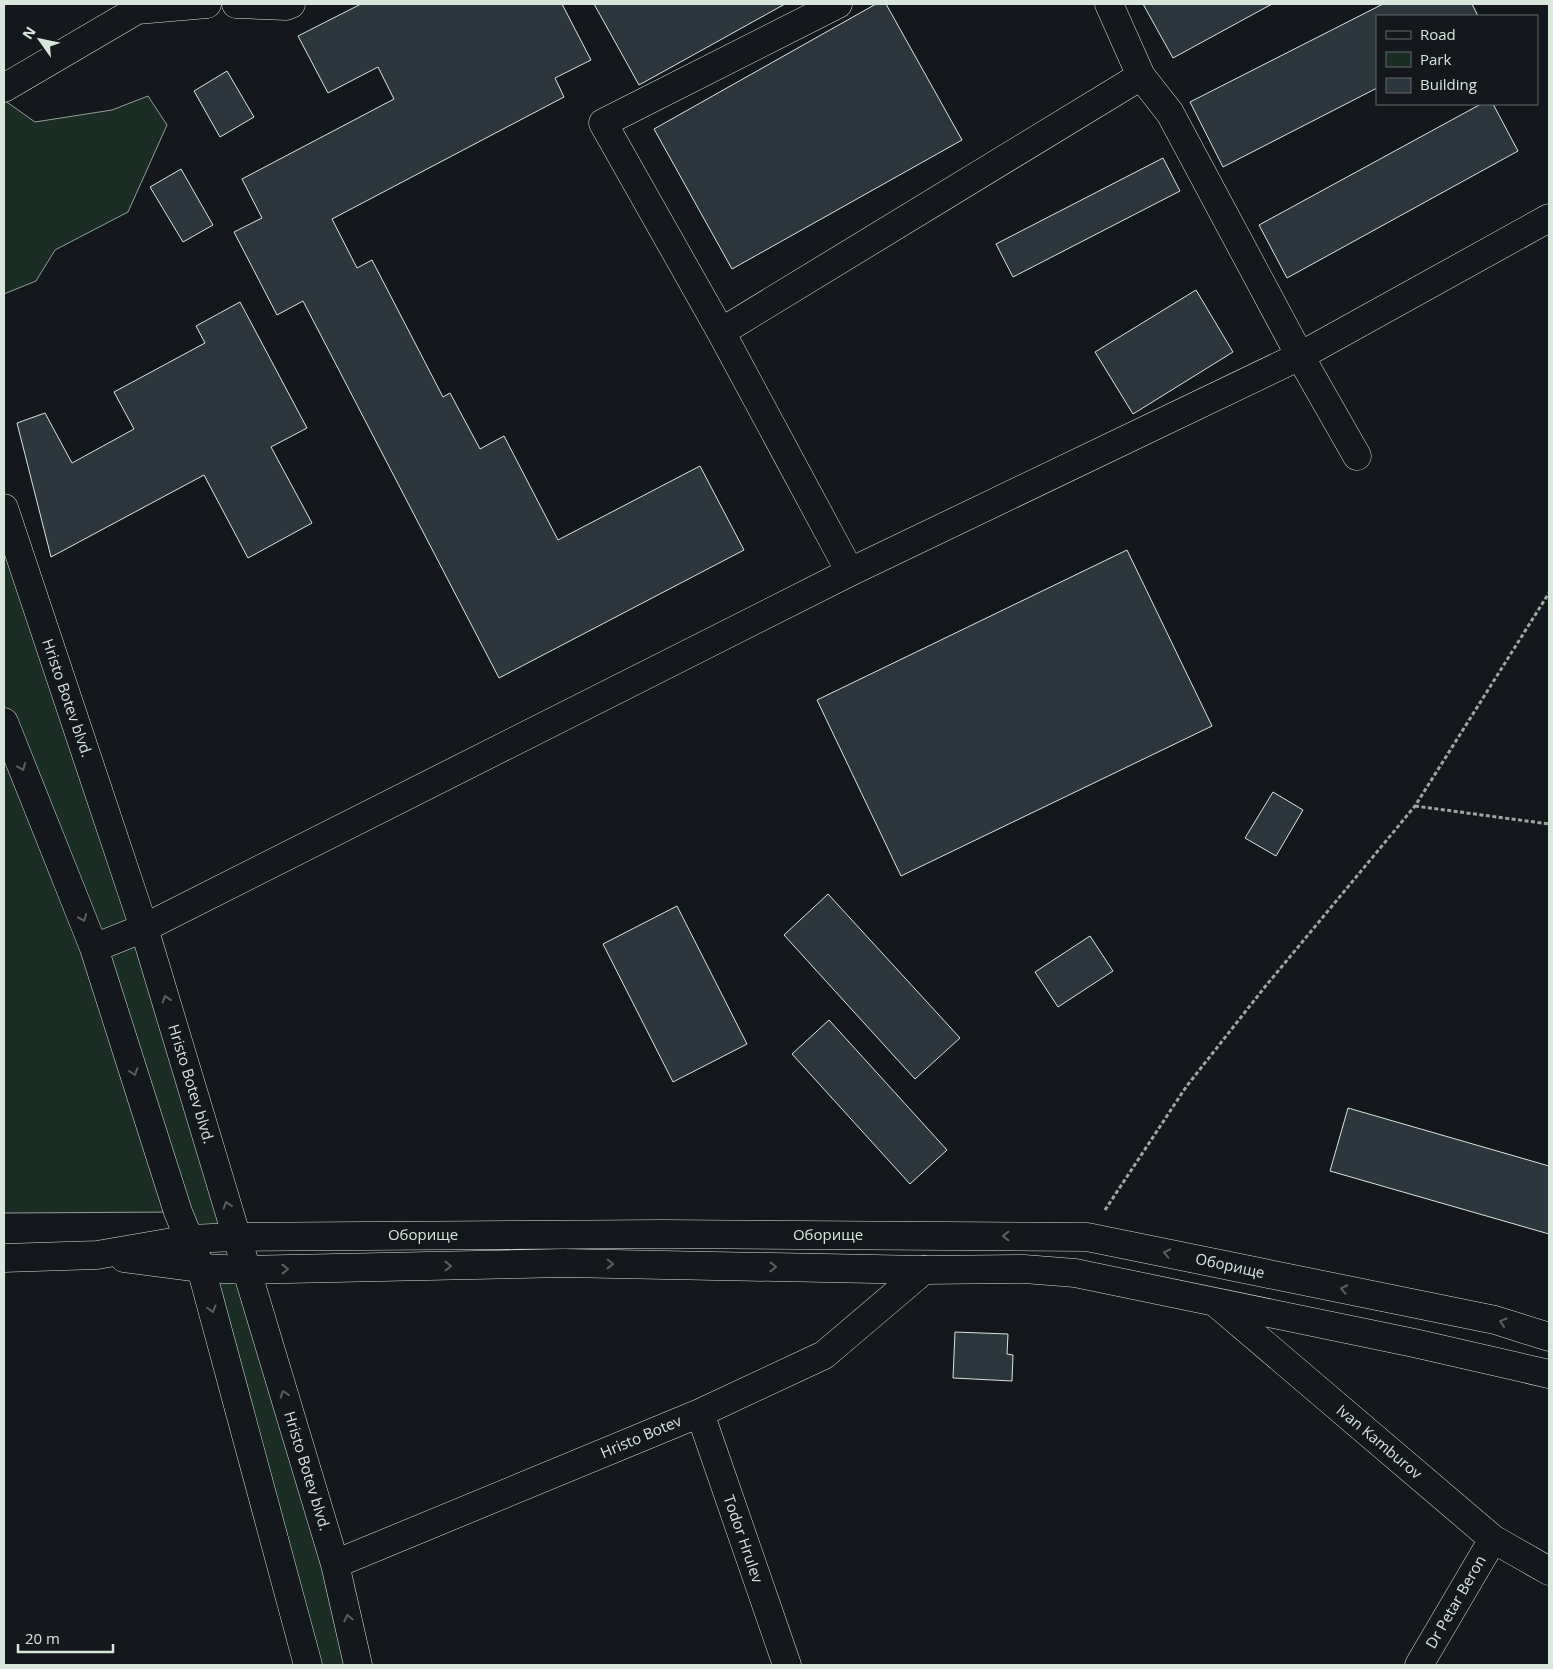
<svg xmlns="http://www.w3.org/2000/svg" width="1553" height="1669" viewBox="0 0 1553 1669" font-family="'Open Sans',sans-serif">
<rect width="100%" height="100%" fill="#14181c"/>
<path fill="#1a2d24" stroke="#939e99" d="M 148,96 L 167,125 L 128,212 L 55,250 L 36,281 L 4,294 L 4,100 L 35,122 L 112,110 Z
M 4,508 L 236,1237 L 190,1239 L 178,1212 L 4,1213 Z
M 201,1268 L 247,1270 L 358,1665 L 308,1665 Z"/>
<path fill="#2c363c" stroke="#d8e6dc" d="M 361,4 L 562,4 L 591,60 L 555,78 L 564,97 L 332,219 L 357,268 L 372,260 L 443,397 L 450,393 L 480,449 L 504,436 L 558,540 L 700,466 L 744,550 L 499,678 L 303,301 L 277,315 L 234,232 L 262,218 L 242,179 L 394,99 L 378,67 L 328,93 L 298,36 Z
M 594,4 L 785,4 L 639,85 Z
M 876,4 L 886,4 L 962,140 L 732,269 L 654,129 Z
M 1143,4 L 1272,4 L 1173,58 Z
M 1383,4 L 1472,4 L 1478,16 L 1377,16 L 1377,88 L 1223,167 L 1190,102 Z
M 227,71 L 254,117 L 220,137 L 194,91 Z
M 1481,104 L 1493,104 L 1518,151 L 1287,278 L 1259,225 Z
M 1163,158 L 1180,191 L 1013,277 L 996,244 Z
M 181,169 L 213,225 L 183,242 L 150,187 Z
M 1196,290 L 1233,352 L 1133,414 L 1095,352 Z
M 240,302 L 307,428 L 271,447 L 312,523 L 248,558 L 204,475 L 51,557 L 17,423 L 45,413 L 72,463 L 134,429 L 114,392 L 205,343 L 196,326 Z
M 1127,550 L 1212,726 L 901,876 L 817,700 Z
M 1273,792 L 1303,810 L 1276,856 L 1245,838 Z
M 828,894 L 960,1038 L 915,1079 L 784,935 Z
M 677,906 L 747,1044 L 673,1082 L 603,944 Z
M 1090,936 L 1113,971 L 1058,1007 L 1035,972 Z
M 829,1020 L 947,1150 L 910,1184 L 792,1054 Z
M 1348,1108 L 1549,1166 L 1549,1234 L 1330,1171 Z
M 955,1332 L 1008,1334 L 1007,1354 L 1013,1355 L 1012,1381 L 953,1378 Z"/>
<g fill="none" stroke-linecap="round" stroke-linejoin="round">
<defs>
<path id="minor" d="M 236,4 L 286,6 L 291,4
M 838,4 L 603,123 L 721,332 L 850,572
M 1109,4 L 1141,76 L 1170,113 L 1300,356 L 1357,456
M 4,88 L 137,10 L 207,4
M 721,332 L 1141,76
M 4,508 L 144,928 L 335,1564 L 358,1665
M 4,722 L 94,948 L 178,1212 L 201,1268 L 308,1665
M 94,948 L 144,928 L 850,572 L 1300,356 L 1549,218
M 1216,1303 L 1493,1539 L 1549,1571
M 700,1413 L 787,1665
M 335,1564 L 700,1413 L 824,1355 L 924,1270
M 1419,1665 L 1493,1539"/>
<path id="major" d="M 4,1258 L 97,1255 L 190,1239 L 236,1237 L 663,1234 L 1087,1237 L 1495,1320 L 1549,1337
M 124,1258 L 201,1268 L 247,1270 L 564,1263 L 924,1270 L 1024,1269 L 1075,1273 L 1414,1343 L 1549,1374"/>
</defs>
<use href="#minor" stroke="#d8e6dc" stroke-width="29"/>
<use href="#major" stroke="#d8e6dc" stroke-width="29"/>
<path stroke="#9da8a2" stroke-width="3" stroke-dasharray="4 2.5" stroke-linecap="butt" d="M 1415,806 L 1549,824
M 1105,1210 L 1186,1087 L 1264,988 L 1415,806 L 1549,593"/>
<use href="#minor" stroke="#14181c" stroke-width="28"/>
<use href="#major" stroke="#14181c" stroke-width="28"/>
</g>
<defs><path id="oneway-chevron" d="M-2-3.5L2.5 0L-2 3.5" fill="none" stroke-width="1.6" stroke-linecap="round" stroke-linejoin="round" transform="scale(1.25)"/></defs>
<g stroke="#59605f">
<use href="#oneway-chevron" transform="translate(22 767) rotate(68)"/>
<use href="#oneway-chevron" transform="translate(83 918) rotate(68)"/>
<use href="#oneway-chevron" transform="translate(166 999) rotate(-107)"/>
<use href="#oneway-chevron" transform="translate(134 1072) rotate(72)"/>
<use href="#oneway-chevron" transform="translate(227 1205) rotate(-107)"/>
<use href="#oneway-chevron" transform="translate(1006 1236) rotate(-180)"/>
<use href="#oneway-chevron" transform="translate(1167 1253) rotate(-168)"/>
<use href="#oneway-chevron" transform="translate(610 1264) rotate(1)"/>
<use href="#oneway-chevron" transform="translate(448 1266) rotate(-1)"/>
<use href="#oneway-chevron" transform="translate(773 1267) rotate(1)"/>
<use href="#oneway-chevron" transform="translate(285 1269) rotate(-1)"/>
<use href="#oneway-chevron" transform="translate(1344 1289) rotate(-168)"/>
<use href="#oneway-chevron" transform="translate(212 1309) rotate(75)"/>
<use href="#oneway-chevron" transform="translate(1503 1322) rotate(-163)"/>
<use href="#oneway-chevron" transform="translate(284 1394) rotate(-107)"/>
<use href="#oneway-chevron" transform="translate(348 1618) rotate(-103)"/>
</g>
<g text-anchor="middle" stroke-width="4" stroke-linejoin="round" paint-order="stroke">
<g font-size="15" fill="#d8e6dc" stroke="#14181c">
<text transform="translate(67 698) rotate(71)" y="5">Hristo Botev blvd.</text>
<text transform="translate(191 1084) rotate(73)" y="5">Hristo Botev blvd.</text>
<text x="423" y="1240">Оборище</text>
<text x="828" y="1240">Оборище</text>
<text transform="translate(1230 1266) rotate(12)" y="5">Оборище</text>
<text transform="translate(641 1437) rotate(-23)" y="5">Hristo Botev</text>
<text transform="translate(1379 1442) rotate(40)" y="5">Ivan Kamburov</text>
<text transform="translate(307 1471) rotate(73)" y="5">Hristo Botev blvd.</text>
<text transform="translate(743 1539) rotate(71)" y="5">Todor Hrulev</text>
<text transform="translate(1456 1602) rotate(-60)" y="5">Dr Petar Beron</text>
</g>
</g>
<rect width="1553" height="1669" fill="none" stroke="#d8e6dc" stroke-width="10"/>
<rect x="1376" y="15" width="162" height="90" fill="#14181c" stroke="#626a69"/>
<rect x="1386" y="31" width="25" height="8" fill="#14181c" stroke="#626a69"/>
<text x="1420" y="40" font-size="15" fill="#d8e6dc">Road</text>
<rect x="1386" y="52" width="25" height="15" fill="#1a2d24" stroke="#626a69"/>
<text x="1420" y="65" font-size="15" fill="#d8e6dc">Park</text>
<rect x="1386" y="78" width="25" height="15" fill="#2c363c" stroke="#626a69"/>
<text x="1420" y="90" font-size="15" fill="#d8e6dc">Building</text>
<g transform="translate(40 40) rotate(303)" stroke="#14181c" stroke-width="4" paint-order="stroke">
<path d="M0-4L9 19L0 12L-9 19Z" fill="#d8e6dc"/>
<text y="-8" font-size="14" font-weight="bold" text-anchor="middle" fill="#d8e6dc">N</text>
</g>
<path d="M18 1644v8h95v-8" fill="none" stroke="#d8e6dc" stroke-width="2.5"/>
<text x="25" y="1644" font-size="15" fill="#d8e6dc" stroke="#14181c" stroke-width="4" paint-order="stroke">20 m</text>
</svg>
